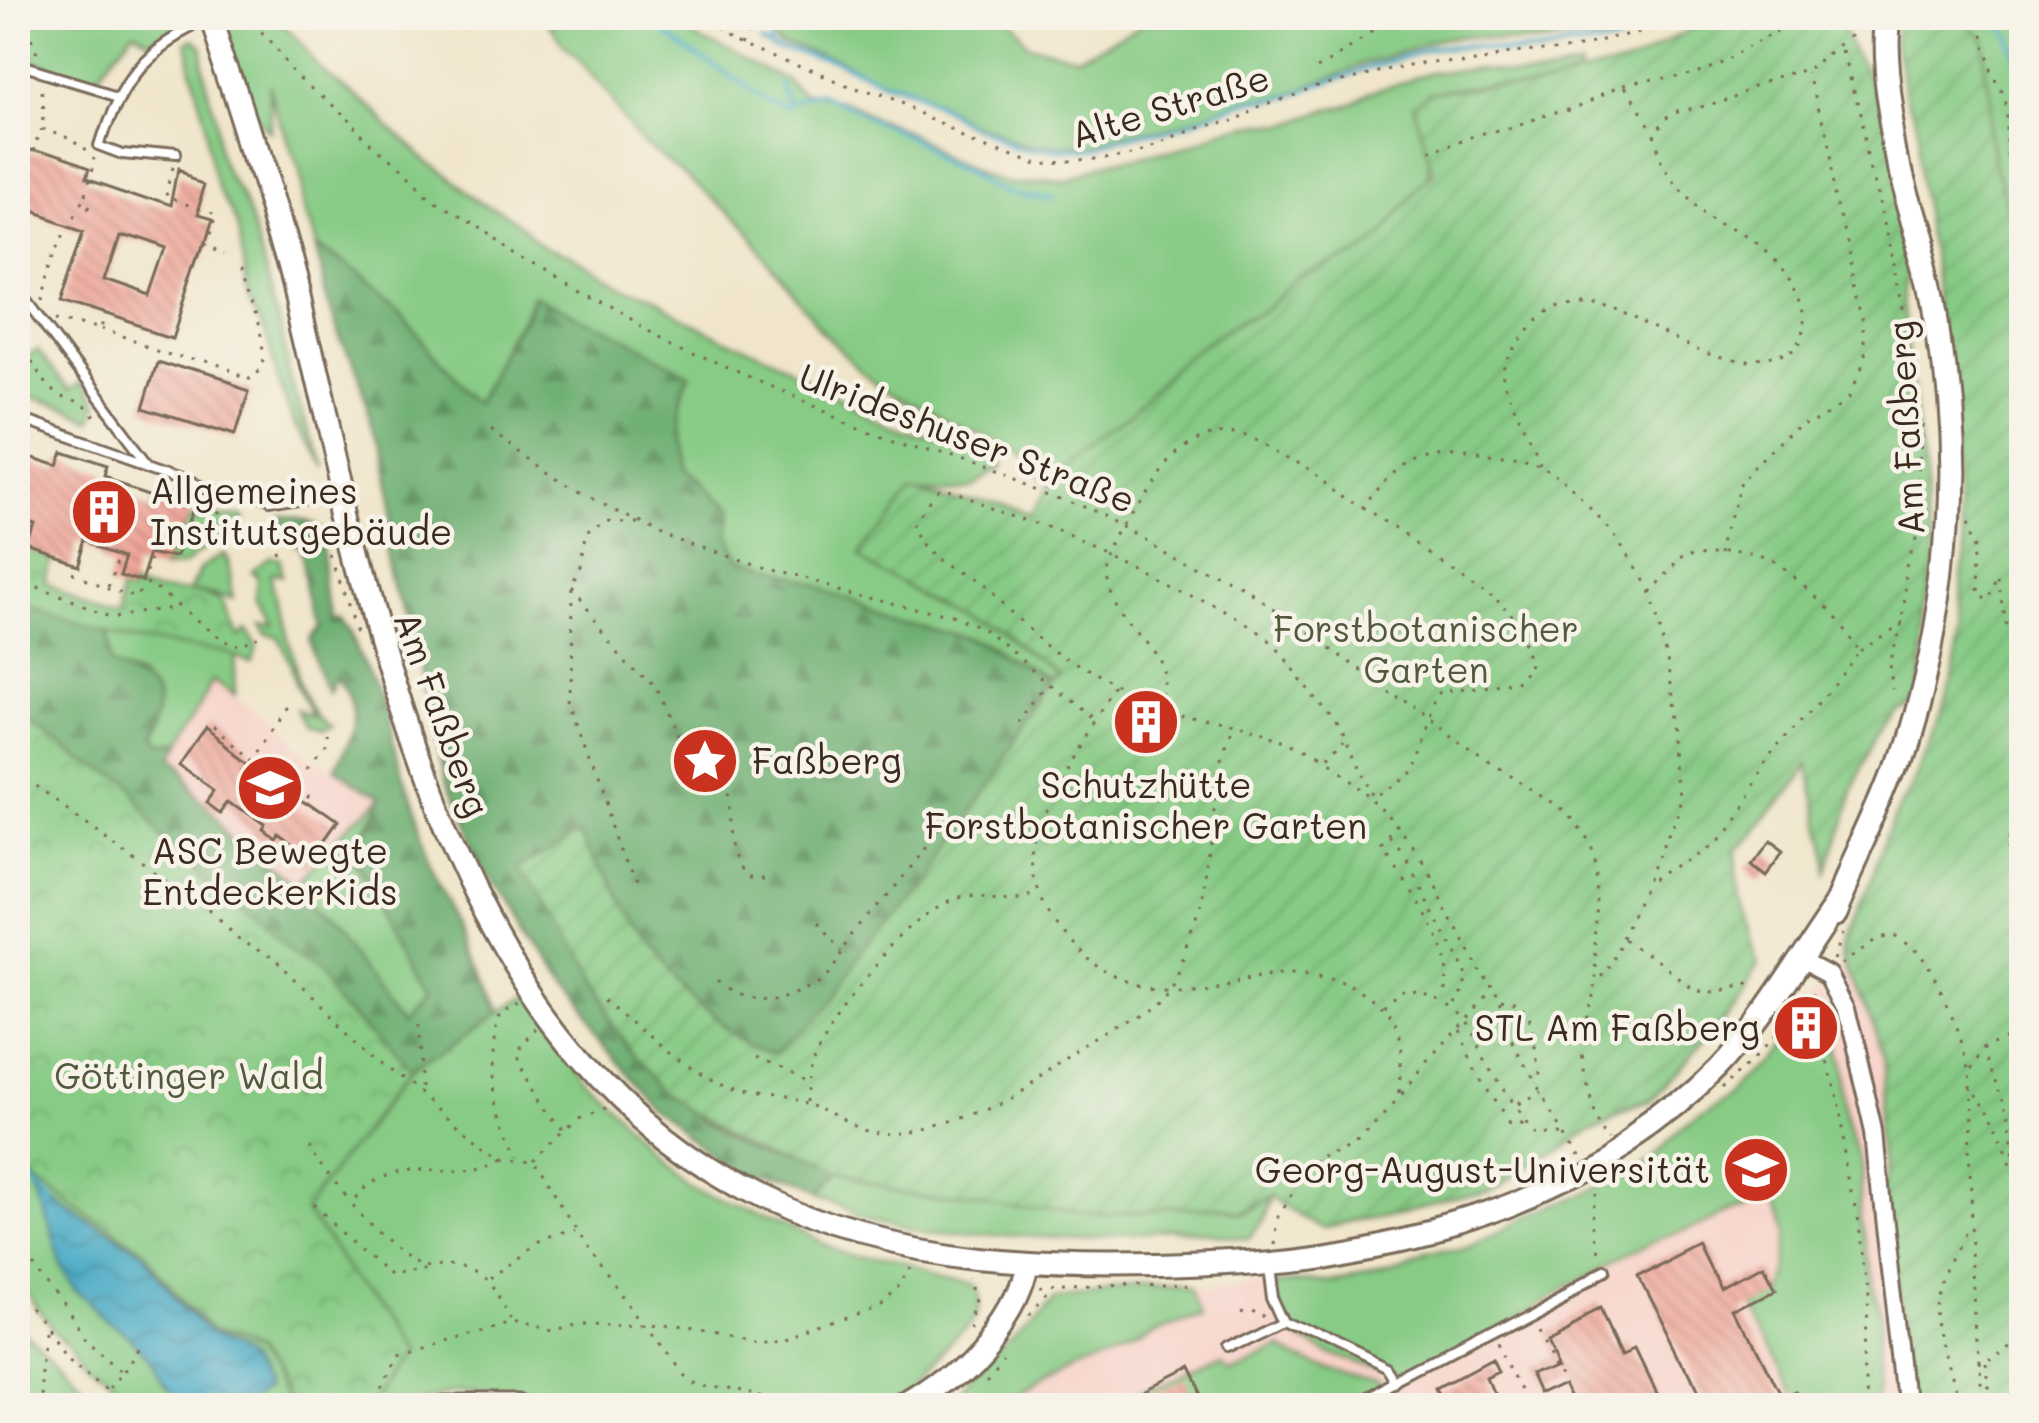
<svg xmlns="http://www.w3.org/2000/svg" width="2039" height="1423" viewBox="0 0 2039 1423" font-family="Mali,sans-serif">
<defs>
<pattern id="forest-firs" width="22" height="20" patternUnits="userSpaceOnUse" patternTransform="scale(3)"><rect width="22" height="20" fill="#6daf72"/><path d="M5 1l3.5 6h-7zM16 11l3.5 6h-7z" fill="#5b8f5d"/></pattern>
<pattern id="park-crowns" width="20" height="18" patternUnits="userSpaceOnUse" patternTransform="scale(3)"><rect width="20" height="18" fill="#87cb85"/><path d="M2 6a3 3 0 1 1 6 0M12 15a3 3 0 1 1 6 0" fill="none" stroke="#75ae72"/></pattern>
<pattern id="garden-furrows" width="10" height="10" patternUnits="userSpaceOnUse" patternTransform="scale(3)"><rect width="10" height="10" fill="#87cb85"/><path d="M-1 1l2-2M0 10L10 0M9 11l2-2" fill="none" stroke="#75ae72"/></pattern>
<pattern id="water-waves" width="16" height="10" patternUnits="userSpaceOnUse" patternTransform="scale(3)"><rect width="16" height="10" fill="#45a9c5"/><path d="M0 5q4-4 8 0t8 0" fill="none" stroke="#3b8a9f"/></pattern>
<pattern id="building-back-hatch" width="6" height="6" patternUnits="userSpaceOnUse" patternTransform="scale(3)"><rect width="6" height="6" fill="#eea094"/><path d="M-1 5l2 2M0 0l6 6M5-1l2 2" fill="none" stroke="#c28378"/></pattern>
</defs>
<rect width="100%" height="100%" fill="#f7f3e8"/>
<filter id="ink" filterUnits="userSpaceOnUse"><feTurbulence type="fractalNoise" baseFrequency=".00833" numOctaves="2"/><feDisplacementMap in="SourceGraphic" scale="24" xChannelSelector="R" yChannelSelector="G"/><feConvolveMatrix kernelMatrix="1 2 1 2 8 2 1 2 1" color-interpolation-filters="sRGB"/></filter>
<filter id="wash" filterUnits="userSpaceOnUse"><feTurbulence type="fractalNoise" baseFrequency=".004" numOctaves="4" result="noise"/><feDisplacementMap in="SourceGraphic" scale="48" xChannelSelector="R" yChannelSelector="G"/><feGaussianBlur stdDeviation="2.7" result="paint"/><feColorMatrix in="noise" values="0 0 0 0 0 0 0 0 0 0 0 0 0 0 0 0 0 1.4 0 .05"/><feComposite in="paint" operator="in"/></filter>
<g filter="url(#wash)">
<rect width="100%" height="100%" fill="#f0e5ca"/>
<path fill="#f7d1c8" d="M 207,687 L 381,804 L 305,879 L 160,771 Z
M 1845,944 L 1872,1002 L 1883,1044 L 1918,1408 L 944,1408 L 997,1364 L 1049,1297 L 1159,1291 L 1402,1257 L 1473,1241 L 1528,1217 L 1637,1158 L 1731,1089 L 1846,958 Z"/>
<path fill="#87cb85" stroke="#617a52" stroke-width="3" d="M 20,15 L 187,15 L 152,39 L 135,32 L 94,82 L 35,61 Z
M 221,15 L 275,15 C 317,59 359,104 405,144 C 567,284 776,359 970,442 L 993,460 L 993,466 L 970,478 L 916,474 L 862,547 L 986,612 L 1060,679 L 1054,687 L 985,635 L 817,586 L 729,570 L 714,546 L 717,517 L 670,475 L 669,441 L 689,378 L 537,301 L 481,403 L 398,316 L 309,249 L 273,85 L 272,126 C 241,107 232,48 221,15 Z
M 583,15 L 673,15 L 799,84 L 813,103 L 852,109 L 983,166 L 1057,178 L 1208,129 L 1440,70 L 1588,57 L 1588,66 L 1434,92 C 1431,138 1437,175 1427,219 L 1311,273 L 1049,484 L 1037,479 L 1015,454 L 869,364 L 827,326 L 638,131 L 550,27 Z
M 777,15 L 988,15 L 1026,47 L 1076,58 L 1142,15 L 1631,15 L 1618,25 L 1470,38 L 1355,59 L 1082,144 L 1047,148 L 1026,143 L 894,93 L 786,41 Z
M 1933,15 L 2024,15 L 2024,256 L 2017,249 Z
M 190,37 L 199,44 L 266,259 L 315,475 C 257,334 231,183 183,39 Z
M 38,350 L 70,391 L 81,383 L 96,404 L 91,418 L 15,393 L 15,362 Z
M 213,502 L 240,511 L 241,516 L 192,558 L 177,557 L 195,504 L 210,508 Z
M 222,554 L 233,602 L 194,594 L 205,567 Z
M 272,564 L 282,566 L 289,583 L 277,581 C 285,619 298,701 329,723 L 321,729 L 308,725 L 300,711 L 314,713 L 280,644 L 263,639 L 257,629 L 273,632 L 260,604 L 262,583 L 253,577 Z
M 107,630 L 228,657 L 230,701 L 207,687 L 168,757 L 148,758 L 143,750 L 143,678 L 112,661 Z
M 381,804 L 360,852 L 434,985 L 408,1012 L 305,879 Z
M 518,997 L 586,1086 L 662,1155 L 708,1187 L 819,1247 L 969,1283 C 1000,1323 908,1395 875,1408 L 640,1408 L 452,1394 L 365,1408 L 394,1359 L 308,1210 L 412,1071 Z
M 1824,1010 L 1869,1163 L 1892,1386 L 1883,1408 L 1800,1408 L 1748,1303 L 1775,1288 L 1785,1225 L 1766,1189 L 1410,1373 L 1288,1311 L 1278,1282 L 1282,1275 L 1402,1257 L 1473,1241 L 1528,1217 L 1637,1158 L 1731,1089 L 1798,1016 Z
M 15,1166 L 144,1256 L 214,1327 L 258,1351 L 281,1408 L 144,1408 L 77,1354 L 43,1317 L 15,1272 Z
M 831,1177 L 979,1195 L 1081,1216 L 1237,1219 L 1275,1198 L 1247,1240 C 1103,1243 951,1244 812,1200 Z
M 1192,1287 L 1202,1306 L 997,1408 L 944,1408 L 997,1364 L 1049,1297 Z
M 1280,1329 L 1384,1373 L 1386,1382 L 1341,1408 L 1106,1408 L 1220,1350 L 1229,1355 Z"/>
<path fill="url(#forest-firs)" stroke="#546c48" stroke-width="3" d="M 309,249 L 399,316 L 481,402 L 536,300 L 689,378 L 669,441 L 670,475 L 717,518 L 714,546 L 729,570 L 817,586 L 985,635 L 1054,687 L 919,874 L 776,1053 C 734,1039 660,987 637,948 C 615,912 602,866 586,827 L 522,868 L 718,1120 L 831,1177 L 812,1200 L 756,1174 L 665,1112 L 553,988 L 488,880 L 441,779 L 370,421 L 323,303 Z
M 275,521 L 306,522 L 330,534 L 340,617 L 346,616 C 386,693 392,775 425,852 C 448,907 483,954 495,1013 L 412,1071 L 308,1210 L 395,1359 L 365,1408 L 281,1408 L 258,1350 L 214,1327 L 144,1256 L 15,1166 L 15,607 L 107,630 L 112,661 C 156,685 166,703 143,750 L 148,758 L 168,757 L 160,772 L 305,879 L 408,1011 L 433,986 L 360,852 L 381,804 L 334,772 C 345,735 364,710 339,675 L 332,688 L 313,639 L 324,625 L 305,555 L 279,539 Z"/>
<path fill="url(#park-crowns)" stroke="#617a52" stroke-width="3" d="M 15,521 L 36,527 L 29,549 L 60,559 L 52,585 L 123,608 L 134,577 L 142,580 L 145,573 L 222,604 L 233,639 L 242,632 L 253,649 L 246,665 L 15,607 Z
M 15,706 L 324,965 L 412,1071 L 308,1210 L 395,1359 L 365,1408 L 281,1408 L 258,1350 L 214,1327 L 144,1256 L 15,1166 Z
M 15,1312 L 27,1335 L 108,1408 L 15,1408 Z"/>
<path fill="url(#garden-furrows)" stroke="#617a52" stroke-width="3" d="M 1708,15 L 1826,15 L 1830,28 L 1845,22 C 1897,187 1942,378 1925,555 C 1920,600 1907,646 1898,690 L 1882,696 L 1824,860 L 1800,760 L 1738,841 L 1767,957 L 1644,1107 L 1584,1129 L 1483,1186 L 1391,1213 L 1324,1223 L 1275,1199 L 1237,1219 L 1080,1216 L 979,1195 L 831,1177 L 680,1096 L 631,1050 L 584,990 L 521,868 L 586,827 C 602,866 615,911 636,948 C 659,987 734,1039 776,1052 L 919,874 L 1060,679 L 986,612 L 861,547 L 916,473 L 1035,517 L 1051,479 L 1438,173 L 1417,107 L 1434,92 C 1528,76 1627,68 1708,15 Z
M 1906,15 L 1933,15 L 1969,48 L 2017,249 L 2024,256 L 2024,1408 L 1918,1408 L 1883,1044 C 1874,1011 1840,949 1849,923 C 1946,718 1986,528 1950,301 C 1936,216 1881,98 1906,15 Z"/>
<path fill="url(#water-waves)" stroke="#406a72" stroke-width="3" d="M 40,1193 L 142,1258 L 212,1329 L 252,1356 L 264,1390 L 237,1408 L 186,1408 L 146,1354 L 83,1297 L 63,1269 Z"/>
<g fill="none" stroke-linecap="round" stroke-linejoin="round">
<path stroke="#45a9c5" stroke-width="4.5" d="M 648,15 L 793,117 L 797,112 L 793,87
M 773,15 L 780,42
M 1972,15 C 1999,32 2002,65 2024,89
M 766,34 L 780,42
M 781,45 L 1024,146 L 1047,151 L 1083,147 C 1196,111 1310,68 1427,51 C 1501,40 1585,46 1653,15
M 797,112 L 830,103 L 1020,185 L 1049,192
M 15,1163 L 53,1202"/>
</g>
<g id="blocks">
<path fill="url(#building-back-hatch)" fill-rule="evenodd" d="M 15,145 L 89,170 L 86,179 L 171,208 L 178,172 L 206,181 L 196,216 L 210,220 L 172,337 L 62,301 L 86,226 L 15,202 ZM 119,234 L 166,249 L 150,296 L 104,280 Z
M 159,360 L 249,389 L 235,434 L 145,406 Z
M 15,452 L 58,466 L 63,452 L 108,467 L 105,477 L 156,494 L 159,484 L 197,497 L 177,557 L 152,552 L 143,580 L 121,573 L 127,554 L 89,541 L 81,566 L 29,549 L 36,527 L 15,521 Z
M 1139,711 L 1158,718 L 1152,734 L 1133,727 Z
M 205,729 L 341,825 L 315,861 L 277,834 L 273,839 L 261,830 L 264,825 L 232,802 L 223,814 L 209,804 L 218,792 L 180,765 Z
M 1765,841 L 1780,852 L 1765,872 L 1750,860 Z
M 1704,1244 L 1725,1287 L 1763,1266 L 1775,1289 L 1737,1309 L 1781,1397 L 1794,1391 L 1801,1404 L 1702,1408 L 1637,1278 Z
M 1602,1309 L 1623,1352 L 1634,1347 L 1661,1403 L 1651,1408 L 1582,1408 L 1569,1381 L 1543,1393 L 1534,1373 L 1558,1362 L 1546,1337 Z
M 1495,1362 L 1501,1374 L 1488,1380 L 1494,1394 L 1475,1403 L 1477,1408 L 1452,1408 L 1443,1390 Z
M 1183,1373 L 1201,1408 L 1114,1408 L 1138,1396 Z"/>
</g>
</g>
<g filter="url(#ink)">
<use href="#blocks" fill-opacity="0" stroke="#7a6b5a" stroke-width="3"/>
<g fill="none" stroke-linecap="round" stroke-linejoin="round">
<defs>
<path id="service" d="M 15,63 L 115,93
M 175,159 L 124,154 L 100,145 C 121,75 142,46 210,18
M 15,286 L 148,463
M 15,417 L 268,506 L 341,495
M 1269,1261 L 1273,1294 L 1285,1320 L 1392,1371 L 1401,1385
M 1227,1348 L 1285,1320
M 1355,1408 L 1605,1277"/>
<path id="minor" d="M 1810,961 L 1829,971 L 1847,1006 L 1877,1135 L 1906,1408"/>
<path id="tertiary" d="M 211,15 C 243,109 273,203 297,299 C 373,612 438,1038 761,1199 C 895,1266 1057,1269 1203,1263 C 1396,1254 1581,1209 1720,1067 C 1767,1018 1802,954 1841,899
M 1836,912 C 1856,864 1880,819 1898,770 C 1948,627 1962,468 1936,319 C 1922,238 1867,87 1886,15
M 445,1408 L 519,1408
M 905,1408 C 956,1379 1015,1323 1026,1265"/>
</defs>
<use href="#service" stroke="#7a6b5a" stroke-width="14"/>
<use href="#minor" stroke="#7a6b5a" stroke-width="22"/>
<use href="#tertiary" stroke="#7a6b5a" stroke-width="27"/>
<path stroke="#7a6b5a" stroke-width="3" stroke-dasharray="3 9" stroke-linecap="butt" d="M 25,15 L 39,59
M 246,15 C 393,197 611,326 827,410 C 928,450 1034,479 1132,528 C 1206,565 1272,613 1340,659 C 1412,709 1485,757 1557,808 C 1670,906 1526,1023 1606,1137
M 702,15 L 748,41 L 1030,161 C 1118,173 1227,110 1313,88 C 1364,75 1416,65 1467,57 C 1536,47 1613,52 1674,15
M 1851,15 L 1866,29
M 1972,15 L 1978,51 L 2006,96 L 2012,161 L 2024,205
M 748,41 L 757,15
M 1845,55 L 1899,270 L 1919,418 L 1920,526 L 1888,666 L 1892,692
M 1322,65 L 1412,15
M 1625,94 L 1649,131
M 43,126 L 90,152
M 33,151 L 43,126 L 42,86
M 1430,155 L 1724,60 L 1815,15
M 172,171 L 167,199 L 214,214 L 205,244
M 86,195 L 96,158
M 202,243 L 225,251
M 42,301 L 62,236 L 85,198 L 92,208
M 55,320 L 99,331 L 103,314
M 99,331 L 248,377 L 263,367 L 266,354 L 243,257
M 15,344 C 35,357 37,377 54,391 C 69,404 83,398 95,417
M 491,431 L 588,497 L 654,531 L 763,569 L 955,618 L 987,633 L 1091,719
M 1539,469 C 1532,442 1515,418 1508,391 C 1495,338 1536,299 1586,300 L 1744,366 C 1765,366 1790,365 1801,343 C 1835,274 1717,220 1678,183 C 1664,168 1656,154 1651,134 L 1671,115 L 1811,75 L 1862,35
M 209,501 L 228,538
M 1365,510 C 1423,548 1529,594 1539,671 L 1523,689 L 1445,695 C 1408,731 1430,762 1376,801 C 1353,763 1336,716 1305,683 C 1213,584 1076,537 952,493 L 938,491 L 918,519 C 921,544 961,570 979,586 C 1027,630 1073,675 1134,700 C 1193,725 1263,728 1318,761 C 1373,793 1405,833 1435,887 L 1571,1156
M 271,519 L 281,558
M 1968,520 L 1981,545 L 1980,595 L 1990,602 L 2003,578 L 2006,632 L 2024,654
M 632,522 L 605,522 L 587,539 L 581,572 L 571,590 L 570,701 L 633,885
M 337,555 L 358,632
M 1726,556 L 1741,486 L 1807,416 L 1849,391 L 1864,360 L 1867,324 L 1811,77
M 113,571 C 125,575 139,578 150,584 C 185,605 211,668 258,639
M 74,573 L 138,597 L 153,558
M 17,580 L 22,549 L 38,554
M 15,581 L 114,616 L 173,609
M 109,584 L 120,555
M 571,590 L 655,685 L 677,736 L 732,796 C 738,825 725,853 749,875 L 769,875
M 1645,590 L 1687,556 C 1709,551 1740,555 1762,561 C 1787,569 1851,623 1856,648 L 1689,866 L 1657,890
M 1858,647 L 1900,619
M 1113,693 C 1064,774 989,857 1074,946 C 1099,972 1128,985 1163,986 C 1237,988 1320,938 1379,1010 C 1401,1036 1404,1063 1399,1095
M 1157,708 C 1178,650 1114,627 1106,572 C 1111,548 1127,527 1138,505 C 1203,375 1283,454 1365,510 C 1401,459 1436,446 1497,460 C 1520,465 1547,470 1566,484 C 1675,564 1702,771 1656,890 C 1642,924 1618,954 1593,980
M 1023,724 L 1051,685
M 213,728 L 319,801
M 1327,763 L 1341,741
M 246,768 L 290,704
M 15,772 L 149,867 L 303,987 L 386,1067 L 487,1146 L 504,1158 L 535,1162 L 585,1247 L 635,1305 L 682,1374 L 695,1384 L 784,1402 L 786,1408
M 291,799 L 328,747 L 327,734
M 1402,832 L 1383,851 C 1412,890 1456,951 1442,1000
M 1392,844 L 1405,859 L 1462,969 L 1462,988 L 1453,1006
M 2007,869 L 2006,836 L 2024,777
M 816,923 L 842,950
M 1630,939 C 1668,969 1693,1006 1743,987 L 1754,993
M 1835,956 L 1843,931
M 1842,961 L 1878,938 L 1894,935 C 1934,958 1971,1037 1966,1083 L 2024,1197
M 715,982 C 749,1012 787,996 823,975 L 939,829
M 607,996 C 647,1028 690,1076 739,1092 C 758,1099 781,1097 801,1103 C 827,1110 849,1127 877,1132 C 942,1143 1018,1093 1069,1059 C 1100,1039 1151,1015 1171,983 C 1223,899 1201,812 1233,729
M 520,1004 L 501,1014 C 482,1066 500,1107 520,1156
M 1498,1009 C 1537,1013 1537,1042 1539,1075 L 1534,1082
M 1382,1011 L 1405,995 C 1481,1001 1487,1078 1530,1128 L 1556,1127
M 1788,1012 L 1814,1015 C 1851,1143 1875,1274 1862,1408
M 419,1025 L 420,1093
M 538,1029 L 517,1053 L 566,1131
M 2018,1030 L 2019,958 L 2008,871 L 2024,859
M 1476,1031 L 1500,1020
M 1457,1032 L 1506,1118 L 1521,1118
M 1986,1041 L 2017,1180
M 754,1059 L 805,1081
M 1969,1061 L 1986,1041 L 2024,1029
M 1966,1084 L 1980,1408
M 1725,1089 L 1766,1051 L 1818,985
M 1514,1101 L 1537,1090
M 806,1102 C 807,1083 809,1065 817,1048 C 837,1007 913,915 955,899 C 983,889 1011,904 1038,895
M 310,1146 C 323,1175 388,1250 417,1264 C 428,1269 433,1266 444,1266 C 484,1266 495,1291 512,1322
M 536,1161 L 579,1119 L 609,1108
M 1595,1184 L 1601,1264
M 355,1198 C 398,1148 456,1188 504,1158
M 315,1208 L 388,1275 L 428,1269
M 15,1236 L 82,1335 L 123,1371 L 108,1391
M 1271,1240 L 1274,1217 L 1296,1183 L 1361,1139 L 1486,996
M 488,1278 L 537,1247 L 574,1234
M 1039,1289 L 1191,1284
M 15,1291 L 66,1354 L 128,1408
M 1241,1309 L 1249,1306 L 1267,1313
M 1029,1316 L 1051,1292
M 973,1325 L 981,1302 L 974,1279
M 1537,1328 L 1558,1368 L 1565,1370
M 43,1331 L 38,1392 L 45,1408
M 1499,1346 L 1532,1408
M 1984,1362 L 1987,1408
M 1977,1364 L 2016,1339 L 2024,1263
M 124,1369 L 139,1344
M 985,1372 L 1002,1353
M 1985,1386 L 1998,1400 L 2010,1395 L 2018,1352 L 2024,1346
M 1405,1393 L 1412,1408
M 373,1408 L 398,1354 L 512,1322 L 553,1331 L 579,1323 L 655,1324 L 753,1341 L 786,1338 L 881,1308 L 898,1294 L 912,1267
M 1958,1408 C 1936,1330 1927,1302 1967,1229"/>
<use href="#service" stroke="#fff" stroke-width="8"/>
<use href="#minor" stroke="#fff" stroke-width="16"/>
<use href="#tertiary" stroke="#fff" stroke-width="21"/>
</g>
</g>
<defs>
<symbol id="building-disc" viewBox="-11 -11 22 22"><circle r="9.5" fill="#c8321e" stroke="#f7f3e8"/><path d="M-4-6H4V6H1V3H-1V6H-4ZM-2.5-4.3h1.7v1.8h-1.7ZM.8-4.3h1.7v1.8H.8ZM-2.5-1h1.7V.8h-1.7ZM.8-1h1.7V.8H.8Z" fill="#fff"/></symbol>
<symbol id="sight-disc" viewBox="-11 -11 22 22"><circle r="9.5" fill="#c8321e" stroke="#f7f3e8"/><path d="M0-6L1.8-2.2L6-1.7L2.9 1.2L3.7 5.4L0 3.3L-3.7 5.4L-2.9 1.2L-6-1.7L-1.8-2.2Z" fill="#fff"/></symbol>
<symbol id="school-disc" viewBox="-11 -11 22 22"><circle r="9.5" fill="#c8321e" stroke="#f7f3e8"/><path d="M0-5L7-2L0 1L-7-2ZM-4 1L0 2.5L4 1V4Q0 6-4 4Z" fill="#fff"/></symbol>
<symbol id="university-disc" viewBox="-11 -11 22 22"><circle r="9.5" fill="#c8321e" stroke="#f7f3e8"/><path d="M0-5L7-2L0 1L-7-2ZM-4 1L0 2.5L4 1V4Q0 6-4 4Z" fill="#fff"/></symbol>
</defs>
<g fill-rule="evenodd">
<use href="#building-disc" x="66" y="474" width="76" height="76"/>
<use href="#building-disc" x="1108" y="684" width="76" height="76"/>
<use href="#sight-disc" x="667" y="723" width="76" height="76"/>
<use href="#school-disc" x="232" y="750" width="76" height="76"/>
<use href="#building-disc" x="1768" y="990" width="76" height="76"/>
<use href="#university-disc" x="1718" y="1132" width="76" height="76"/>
</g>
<g text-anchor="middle" stroke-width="9" stroke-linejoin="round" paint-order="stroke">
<g font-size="36" fill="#3b2a1e" stroke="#f7f3e8">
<text transform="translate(1170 106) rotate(-17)" y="13">Alte Straße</text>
<text transform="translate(1906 428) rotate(-93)" y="13">Am Faßberg</text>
<text transform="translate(967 438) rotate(21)" y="13">Ulrideshuser Straße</text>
<text transform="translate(442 714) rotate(70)" y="13">Am Faßberg</text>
</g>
<g font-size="36" fill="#3b2a1e" stroke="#f7f3e8" text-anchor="start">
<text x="150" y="504">Allgemeines<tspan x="150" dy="41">Institutsgebäude</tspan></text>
<text x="752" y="774">Faßberg</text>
<text x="1146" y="798" text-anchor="middle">Schutzhütte<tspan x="1146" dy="41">Forstbotanischer Garten</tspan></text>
<text x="270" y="864" text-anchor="middle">ASC Bewegte<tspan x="270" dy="41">EntdeckerKids</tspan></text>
<text x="1760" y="1041" text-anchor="end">STL Am Faßberg</text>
<text x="1710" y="1183" text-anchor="end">Georg-August-Universität</text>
</g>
<g font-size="36" fill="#525a3d" stroke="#f7f3e8">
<text x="1426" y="642">Forstbotanischer<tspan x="1426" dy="41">Garten</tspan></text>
<text x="189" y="1089">Göttinger Wald</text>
</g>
</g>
<rect width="2039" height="1423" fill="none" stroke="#f7f3e8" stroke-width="60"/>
</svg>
